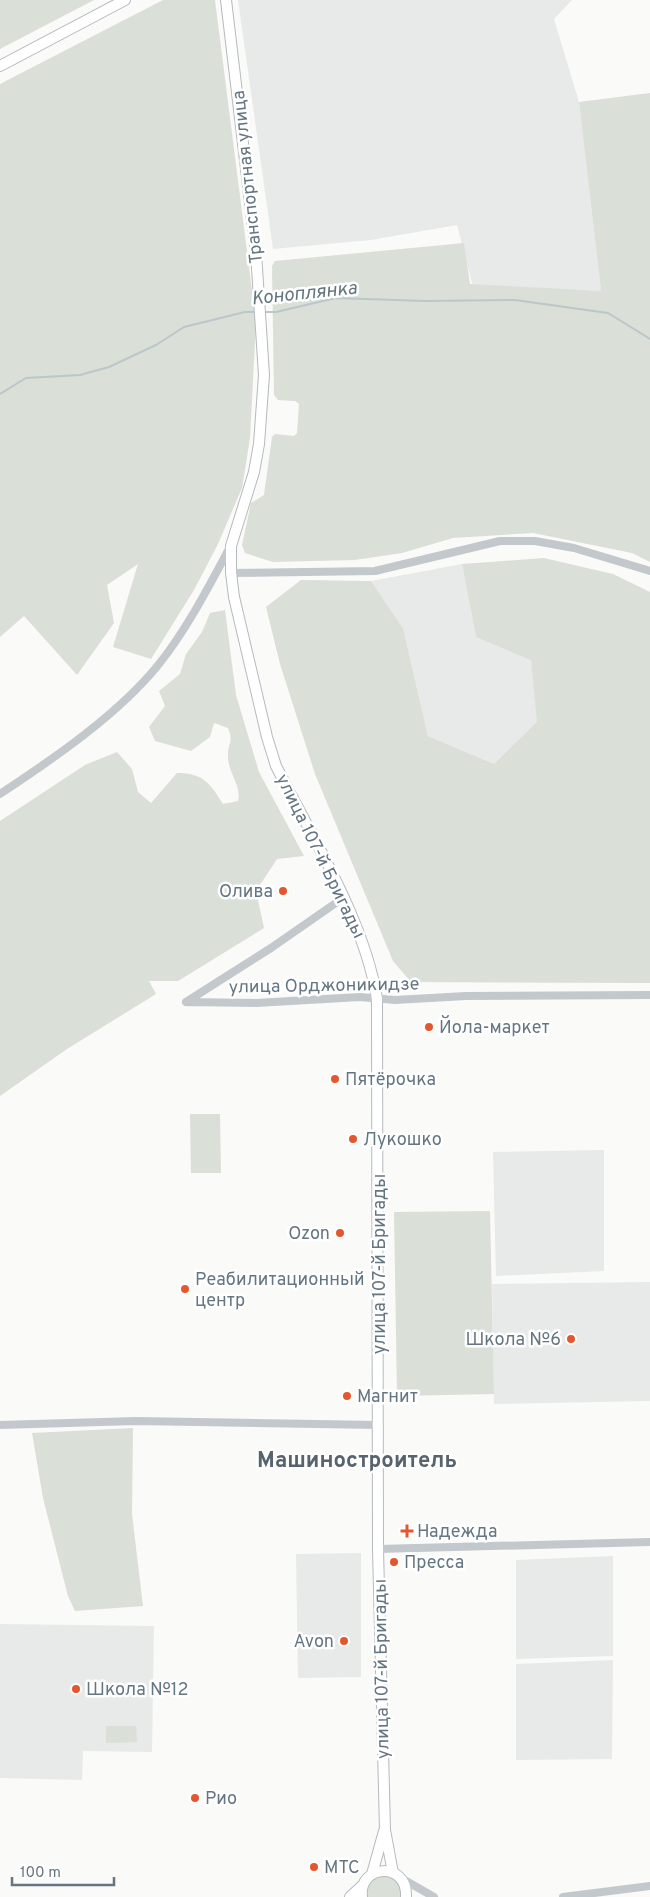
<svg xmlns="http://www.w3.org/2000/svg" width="650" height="1897" viewBox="0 0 650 1897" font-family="Overpass,sans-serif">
<rect width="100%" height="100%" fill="#fafaf8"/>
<path fill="#e8e9e9" d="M 238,0 L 572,0 L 554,19 L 579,102 L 601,291 L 473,287 L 457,225 L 371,240 L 273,249 Z
M 462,564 L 476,637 L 531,659 L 538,722 L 494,764 L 428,736 L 403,628 L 371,581 Z
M 604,1150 L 604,1271 L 496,1276 L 493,1152 Z
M 650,1282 L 650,1401 L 494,1404 L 492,1284 Z
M 361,1553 L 361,1677 L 298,1678 L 296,1554 Z
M 613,1556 L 613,1656 L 516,1659 L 516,1560 Z
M 0,1624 L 154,1626 L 152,1752 L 83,1751 L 82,1780 L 0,1778 Z
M 613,1660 L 612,1759 L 516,1760 L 516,1664 Z"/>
<path fill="#dadfd7" d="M 0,0 L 94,0 L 0,49 Z
M 163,0 L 215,0 L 256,322 L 250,438 L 242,488 L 218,544 L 194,590 L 151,659 L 113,647 L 138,564 L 107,585 L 114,623 L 77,675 L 24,616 L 0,637 L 0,84 Z
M 650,93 L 650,562 L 632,553 L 533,533 L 453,538 L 402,553 L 355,560 L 273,562 L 245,553 L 242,545 L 251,503 L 264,495 L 272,437 L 275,434 L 294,436 L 297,433 L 299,404 L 295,401 L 278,400 L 274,395 L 272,266 L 275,261 L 464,243 L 470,284 L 601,291 L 579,102 Z
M 544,558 L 613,574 L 650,592 L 650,983 L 411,982 L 393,961 L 315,774 L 280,664 L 266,607 L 301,580 L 371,581 L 403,628 L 428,736 L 494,764 L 537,722 L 531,660 L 476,637 L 462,564 Z
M 225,610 L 236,695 L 259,772 L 304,856 L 277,859 L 256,891 L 264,928 L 178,981 L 149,981 L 156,994 L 67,1049 L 0,1096 L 0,821 L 85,765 L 117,752 L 132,769 L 138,792 L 151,803 L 177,773 C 203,773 210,783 223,804 L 238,801 C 242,785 227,772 228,755 C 228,741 234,744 228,728 L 214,723 L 210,737 L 191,751 L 155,741 L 149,727 L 165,706 L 159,691 L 180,674 L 186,654 L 202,632 L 210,613 Z
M 190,1114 L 220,1114 L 221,1173 L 191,1173 Z
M 490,1211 L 494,1394 L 397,1396 L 394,1212 Z
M 133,1428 L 132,1514 L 143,1606 L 75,1611 L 68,1596 L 43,1498 L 32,1433 Z
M 106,1726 L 136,1726 L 137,1742 L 106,1743 Z
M 381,1875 C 395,1878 400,1882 402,1897 L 366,1897 C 367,1884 370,1881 381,1875 Z"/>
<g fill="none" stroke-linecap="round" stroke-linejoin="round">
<path stroke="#bbc7cb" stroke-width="2" d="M 264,312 L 276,312 L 336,298 L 425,301 L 515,300 L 608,313 L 650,339
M 0,394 L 26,378 L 80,375 L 109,367 L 156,345 L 184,327 L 245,312 L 257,312"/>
<defs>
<path id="major" d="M 226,0 L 256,253 L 264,375 L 259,444 L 254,472 L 231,546 L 231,573 L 234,597 L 267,737 L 276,766 C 312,837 365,921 377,999 L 378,1549 L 385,1830 L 393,1873
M 0,66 L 125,0
M 372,1874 L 384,1831
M 350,1897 L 363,1885
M 362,1897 C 358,1864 408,1861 406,1897"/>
</defs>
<use href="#major" stroke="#b5babe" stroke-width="12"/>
<path stroke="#c3c8cc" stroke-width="8" d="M 231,573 L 375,571 L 500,541 L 535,541 L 574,548 L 650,571
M 0,794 C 53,759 119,714 159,664 C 187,629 209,586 230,547
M 186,1002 L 256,1003 L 360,997 L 395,1000 L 466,996 L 650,995
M 186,1002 L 271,948 L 343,898
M 0,1425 L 136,1421 L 379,1425
M 378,1549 L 650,1542
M 401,1878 L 434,1897
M 563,1897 L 650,1886"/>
<use href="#major" stroke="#fff" stroke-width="10"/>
</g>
<g fill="#e4572e" stroke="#fff" stroke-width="2">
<circle cx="283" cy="891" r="5"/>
<circle cx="429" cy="1027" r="5"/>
<circle cx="335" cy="1079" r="5"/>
<circle cx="353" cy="1139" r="5"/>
<circle cx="340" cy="1233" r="5"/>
<circle cx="185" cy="1289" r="5"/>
<circle cx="571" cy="1339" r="5"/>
<circle cx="347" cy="1396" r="5"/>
<path d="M404.5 1523.5h5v5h5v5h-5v5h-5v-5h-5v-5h5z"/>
<circle cx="394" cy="1562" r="5"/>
<circle cx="344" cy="1641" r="5"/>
<circle cx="76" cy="1689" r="5"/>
<circle cx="195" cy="1798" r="5"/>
<circle cx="314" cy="1867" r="5"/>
</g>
<g text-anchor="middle" stroke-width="5" stroke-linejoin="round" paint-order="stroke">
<g font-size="18" fill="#657683" stroke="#fff">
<text transform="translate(247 177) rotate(-96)" y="6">Транспортная улица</text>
<text transform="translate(321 856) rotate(64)" y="6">улица 107-й Бригады</text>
<text transform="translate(324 985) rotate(-1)" y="6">улица Орджоникидзе</text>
<text transform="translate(379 1264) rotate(-90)" y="6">улица 107-й Бригады</text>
<text transform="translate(381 1669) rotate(-91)" y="6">улица 107-й Бригады</text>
</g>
<g font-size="18" fill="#657683" stroke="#fff" text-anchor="start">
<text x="273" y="897" text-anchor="end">Олива</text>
<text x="439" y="1033">Йола-маркет</text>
<text x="345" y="1085">Пятёрочка</text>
<text x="363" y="1145">Лукошко</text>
<text x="330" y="1239" text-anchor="end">Ozon</text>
<text x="195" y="1285">Реабилитационный<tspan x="195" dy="21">центр</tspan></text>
<text x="561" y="1345" text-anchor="end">Школа №6</text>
<text x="357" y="1402">Магнит</text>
<text x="417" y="1537">Надежда</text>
<text x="404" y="1568">Пресса</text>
<text x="334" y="1647" text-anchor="end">Avon</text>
<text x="86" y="1695">Школа №12</text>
<text x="205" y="1804">Рио</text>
<text x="324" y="1873">МТС</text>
</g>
<g font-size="19" font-style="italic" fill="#60757c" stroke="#fff">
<text transform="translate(304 292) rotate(-6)" y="7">Коноплянка</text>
</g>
<g font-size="22" font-weight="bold" fill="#57646e" stroke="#fff">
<text x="357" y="1467">Машиностроитель</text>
</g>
</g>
<path d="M12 1877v8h102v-8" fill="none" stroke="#657683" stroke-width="2.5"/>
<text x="20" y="1877" font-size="15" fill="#657683" stroke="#ffffff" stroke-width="4" paint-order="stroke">100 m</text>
</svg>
